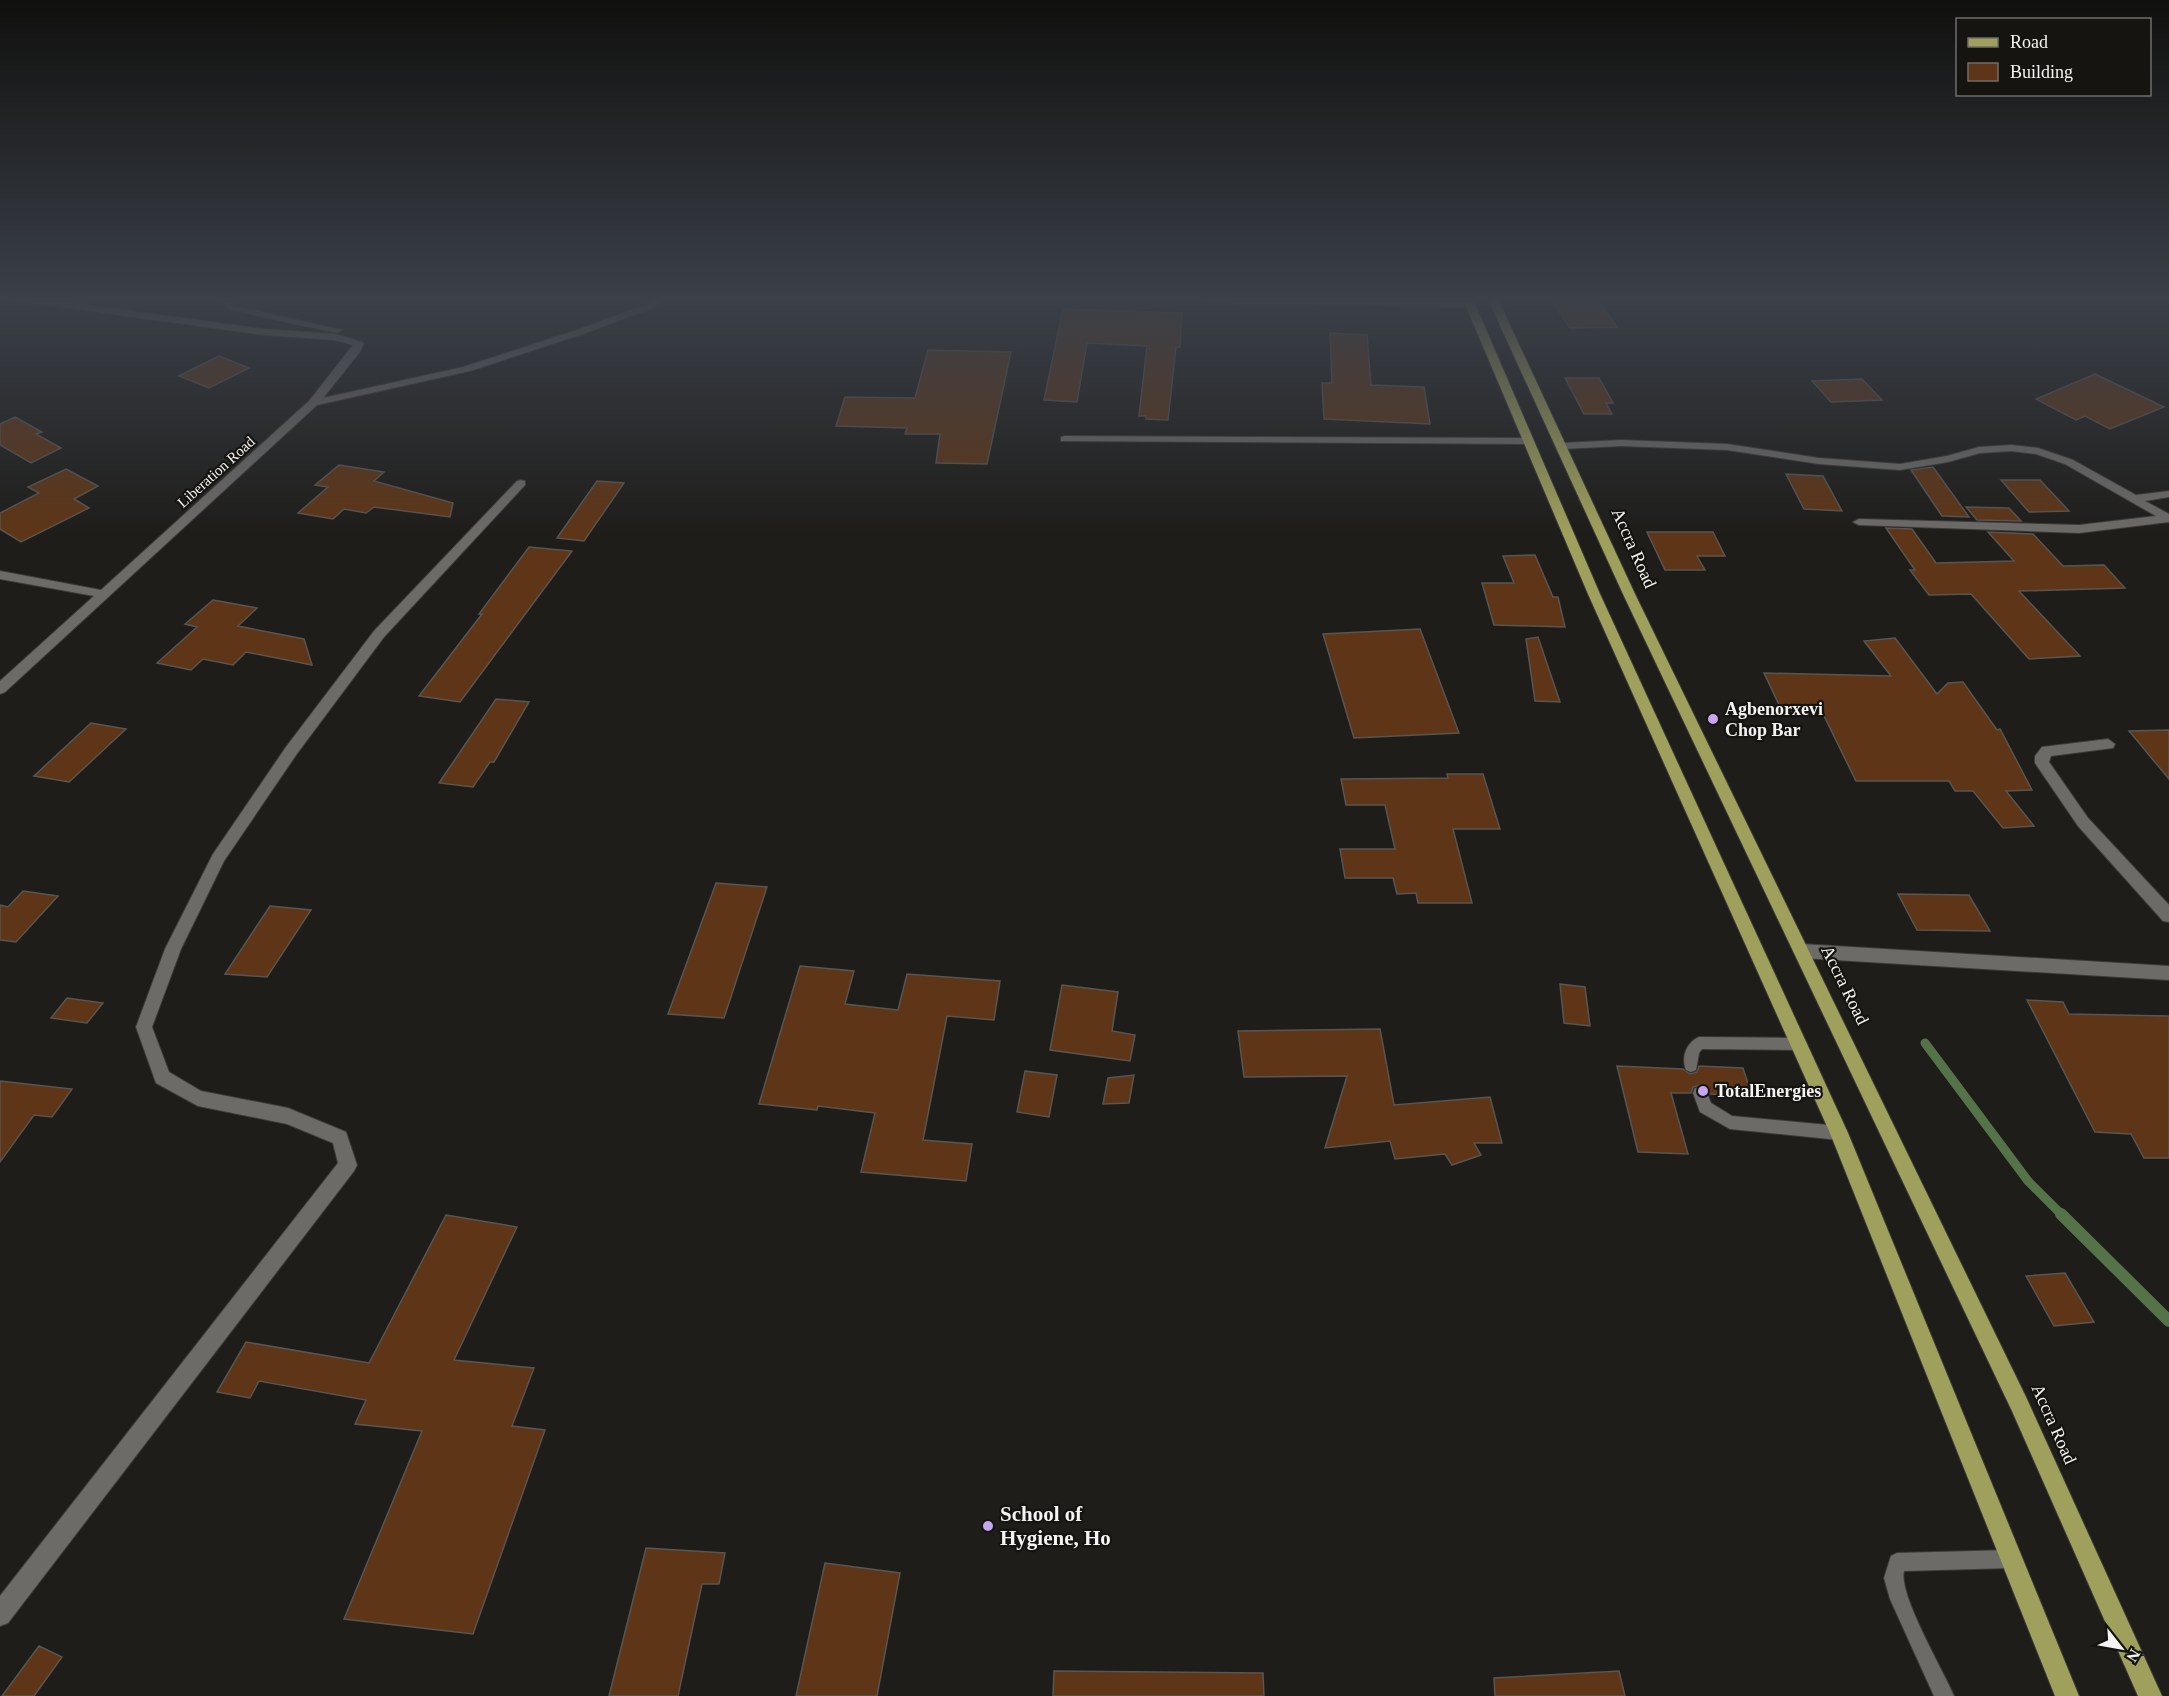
<svg xmlns="http://www.w3.org/2000/svg" width="2169" height="1696" viewBox="0 0 2169 1696" font-family="'Times New Roman',serif">
<rect width="100%" height="100%" fill="#1e1d1a"/>
<g fill="none" stroke-linecap="round" stroke-linejoin="round">
<path stroke="#547349" stroke-width="9" d="M 1925,1043 L 2028,1181 L 2063,1216"/>
<path stroke="#547349" stroke-width="12" d="M 2061,1214 L 2169,1321"/>
</g>
<path fill="#5e3516" stroke="#585552" stroke-width="1.5" d="M 1549,297 L 1596,297 L 1617,327 L 1570,328 Z
M 1063,309 L 1182,313 L 1180,347 L 1176,347 L 1168,420 L 1146,419 L 1146,416 L 1139,416 L 1147,346 L 1087,343 L 1077,402 L 1044,400 Z
M 1330,333 L 1367,335 L 1371,385 L 1424,387 L 1430,424 L 1324,419 L 1322,383 L 1332,383 Z
M 928,350 L 1011,352 L 987,464 L 936,463 L 940,434 L 905,434 L 907,428 L 836,426 L 845,397 L 915,398 Z
M 219,356 L 249,368 L 209,388 L 179,376 Z
M 2095,374 L 2164,407 L 2110,429 L 2085,416 L 2076,420 L 2036,399 Z
M 1565,378 L 1599,378 L 1613,403 L 1606,403 L 1612,414 L 1584,414 Z
M 1862,379 L 1882,400 L 1831,402 L 1812,381 Z
M 15,417 L 42,432 L 36,434 L 61,448 L 31,463 L 0,445 L 0,424 Z
M 339,465 L 384,472 L 374,481 L 453,503 L 450,517 L 374,507 L 366,513 L 344,509 L 333,519 L 298,513 L 328,487 L 315,485 Z
M 1933,467 L 1969,517 L 1942,516 L 1911,470 Z
M 66,469 L 98,486 L 74,499 L 89,508 L 21,542 L 0,529 L 0,513 L 39,493 L 28,487 Z
M 1786,474 L 1823,476 L 1842,511 L 1804,509 Z
M 2001,480 L 2040,480 L 2069,511 L 2029,512 Z
M 597,481 L 624,483 L 584,541 L 557,538 Z
M 1966,507 L 2009,508 L 2021,521 L 1977,520 Z
M 1886,528 L 1912,529 L 1936,563 L 2014,561 L 1988,532 L 2033,534 L 2063,566 L 2104,565 L 2125,588 L 2019,591 L 2080,656 L 2029,659 L 1971,594 L 1929,595 L 1910,570 L 1915,570 Z
M 1647,532 L 1713,532 L 1725,556 L 1697,556 L 1705,570 L 1665,570 Z
M 529,547 L 572,551 L 460,702 L 419,696 L 482,614 L 479,614 Z
M 1535,555 L 1553,597 L 1558,597 L 1565,627 L 1494,625 L 1482,583 L 1514,583 L 1503,556 Z
M 213,600 L 257,608 L 238,626 L 304,639 L 312,665 L 246,652 L 233,665 L 203,659 L 191,670 L 157,663 L 197,627 L 185,624 Z
M 1420,629 L 1459,733 L 1354,738 L 1323,634 Z
M 1538,637 L 1560,702 L 1535,701 L 1526,639 Z
M 1895,638 L 1937,694 L 1948,683 L 1963,682 L 1997,730 L 2000,729 L 2032,790 L 2006,791 L 2034,826 L 2003,828 L 1973,791 L 1955,791 L 1949,781 L 1856,781 L 1822,712 L 1782,711 L 1764,673 L 1891,676 L 1864,641 Z
M 496,699 L 529,702 L 494,762 L 490,762 L 473,787 L 439,783 Z
M 91,723 L 126,729 L 69,782 L 34,776 Z
M 2169,730 L 2169,779 L 2129,731 Z
M 1447,774 L 1483,774 L 1500,829 L 1453,829 L 1472,903 L 1418,903 L 1416,893 L 1397,894 L 1393,878 L 1345,878 L 1340,849 L 1395,849 L 1385,805 L 1346,805 L 1341,779 L 1448,778 Z
M 716,883 L 767,887 L 724,1018 L 668,1014 Z
M 23,891 L 58,896 L 16,942 L 0,940 L 0,905 L 8,907 Z
M 1898,894 L 1969,895 L 1990,931 L 1917,930 Z
M 270,906 L 311,910 L 267,977 L 225,974 Z
M 800,966 L 854,971 L 845,1004 L 898,1010 L 907,974 L 1000,981 L 994,1020 L 947,1016 L 923,1140 L 972,1144 L 966,1181 L 861,1172 L 875,1113 L 818,1106 L 817,1110 L 759,1104 Z
M 1560,984 L 1585,987 L 1590,1026 L 1564,1023 Z
M 1062,985 L 1118,992 L 1112,1031 L 1135,1035 L 1130,1061 L 1050,1050 Z
M 67,998 L 103,1003 L 87,1023 L 51,1018 Z
M 2027,1000 L 2063,1002 L 2069,1014 L 2169,1016 L 2169,1158 L 2144,1158 L 2131,1134 L 2095,1132 Z
M 1380,1029 L 1394,1105 L 1490,1097 L 1502,1143 L 1474,1143 L 1481,1155 L 1452,1165 L 1445,1154 L 1395,1159 L 1390,1141 L 1325,1148 L 1347,1076 L 1244,1077 L 1238,1031 Z
M 1617,1066 L 1683,1069 L 1690,1074 L 1697,1072 L 1699,1066 L 1743,1068 L 1752,1096 L 1710,1094 L 1707,1087 L 1700,1085 L 1693,1087 L 1691,1093 L 1671,1093 L 1688,1154 L 1638,1152 Z
M 1025,1071 L 1057,1075 L 1049,1117 L 1017,1112 Z
M 1134,1075 L 1129,1103 L 1103,1104 L 1108,1078 Z
M 0,1081 L 72,1089 L 52,1117 L 34,1115 L 0,1162 Z
M 446,1215 L 517,1227 L 454,1360 L 534,1368 L 512,1426 L 545,1430 L 473,1634 L 344,1619 L 422,1431 L 355,1424 L 366,1400 L 259,1381 L 250,1398 L 217,1392 L 246,1342 L 369,1363 Z
M 2065,1273 L 2094,1322 L 2054,1326 L 2026,1276 Z
M 646,1548 L 725,1553 L 719,1584 L 702,1584 L 678,1696 L 609,1696 Z
M 825,1563 L 900,1573 L 877,1696 L 796,1696 Z
M 39,1646 L 62,1657 L 34,1696 L 2,1696 Z
M 1054,1671 L 1263,1673 L 1264,1696 L 1053,1696 Z
M 1619,1671 L 1625,1696 L 1495,1696 L 1494,1678 Z"/>
<g fill="none" stroke-linecap="round" stroke-linejoin="round">
<defs>
<path id="service" d="M 1699,1037 L 1799,1038 L 1804,1040 L 1806,1044 L 1804,1048 L 1799,1050 L 1702,1049 L 1699,1053 L 1696,1070 L 1691,1072 L 1686,1070 C 1681,1057 1686,1043 1699,1037 Z
M 1700,1087 L 1705,1088 L 1711,1103 L 1732,1116 L 1839,1126 L 1844,1128 L 1846,1133 L 1844,1138 L 1839,1140 L 1730,1129 L 1700,1112 L 1693,1093 L 1695,1088 Z
M 2012,1550 L 2018,1553 L 2021,1559 L 2018,1565 L 2012,1568 L 1904,1571 C 1898,1594 1943,1670 1954,1696 L 1934,1696 L 1890,1599 L 1884,1578 L 1891,1556 L 1897,1553 Z"/>
<path id="minor" d="M 6,297 L 30,297 L 264,329 L 335,334 L 362,342 L 364,344 L 359,353 L 323,398 L 463,367 L 577,330 L 647,304 L 657,297 L 668,297 L 653,308 L 583,334 L 470,371 L 317,405 L 5,692 L 0,694 L 0,681 L 94,596 L 0,579 L 0,571 L 101,590 L 309,401 L 353,345 L 334,340 L 264,335 L 11,300 Z
M 216,297 L 226,297 L 236,306 L 342,330 L 337,333 L 230,310 Z
M 1192,297 L 1470,301 L 1475,304 L 1470,307 L 1234,303 L 1197,300 Z
M 1065,436 L 1529,438 L 1534,441 L 1529,444 L 1061,441 L 1061,437 Z
M 1621,440 L 1727,444 L 1819,458 L 1900,464 L 1947,456 L 1979,447 L 2011,445 L 2038,448 L 2073,460 L 2136,495 L 2169,491 L 2169,497 L 2145,501 L 2169,514 L 2169,522 L 2079,533 L 1859,525 L 1853,522 L 1859,519 L 2079,525 L 2156,516 L 2065,464 L 2036,454 L 2011,451 L 1980,453 L 1948,462 L 1900,470 L 1819,464 L 1727,450 L 1621,446 L 1562,449 L 1557,446 L 1562,443 Z
M 521,480 L 525,481 L 525,485 L 384,637 L 296,755 L 224,861 L 181,949 L 152,1027 L 169,1072 L 201,1091 L 288,1108 L 346,1132 L 357,1165 L 354,1171 L 8,1623 L 0,1626 L 0,1596 L 338,1163 L 333,1143 L 287,1124 L 198,1106 L 156,1083 L 136,1027 L 165,949 L 213,854 L 286,747 L 374,631 L 517,481 Z
M 2108,739 L 2115,744 L 2113,748 L 2051,756 L 2049,762 L 2088,818 L 2169,905 L 2169,922 L 2163,921 L 2078,826 L 2035,763 L 2035,756 L 2042,747 Z
M 1802,944 L 2169,966 L 2169,980 L 1802,958 L 1796,956 L 1794,951 L 1796,946 Z"/>
<path id="primary" d="M 1462,297 L 1472,297 L 1600,594 L 1848,1133 L 2079,1696 L 2055,1696 L 1830,1133 L 1588,594 Z
M 1487,297 L 1497,297 L 1635,594 L 2026,1397 L 2162,1696 L 2138,1696 L 2012,1411 L 1623,594 Z"/>
</defs>
<use href="#service" stroke="#3c3b39" stroke-width="2"/>
<use href="#minor" stroke="#3c3b39" stroke-width="2"/>
<use href="#primary" stroke="#3c3b39" stroke-width="2"/>
<use href="#service" fill="#6d6b68" fill-rule="evenodd"/>
<use href="#minor" fill="#6d6b68" fill-rule="evenodd"/>
<use href="#primary" fill="#9fa05b" fill-rule="evenodd"/>
</g>
<linearGradient id="sky" x2="0" y2="1"><stop stop-color="#10100e"/><stop offset="0.56" stop-color="#3b4049"/><stop offset="1" stop-color="#3b4049" stop-opacity="0"/></linearGradient>
<rect width="2169" height="534" fill="url(#sky)"/>
<g fill="#c7a6ef" stroke="#151411" stroke-width="2">
<circle cx="1713" cy="719" r="6"/>
<circle cx="1703" cy="1091" r="6"/>
<circle cx="988" cy="1526" r="6"/>
</g>
<g text-anchor="middle" stroke-width="4.5" stroke-linejoin="round" paint-order="stroke">
<g font-size="15" fill="#f5f4f2" stroke="#151411">
<text transform="translate(216 472) rotate(-42)" y="5">Liberation Road</text>
</g>
<g font-size="18" fill="#f5f4f2" stroke="#151411">
<text transform="translate(1634 548) rotate(66)" y="6">Accra Road</text>
<text transform="translate(1845 985) rotate(64)" y="6">Accra Road</text>
<text transform="translate(2054 1424) rotate(66)" y="6">Accra Road</text>
</g>
<g font-size="18" font-weight="bold" fill="#f5f4f2" stroke="#151411" text-anchor="start">
<text x="1725" y="715">Agbenorxevi<tspan x="1725" dy="21">Chop Bar</tspan></text>
<text x="1715" y="1097">TotalEnergies</text>
</g>
<g font-size="21" font-weight="bold" fill="#f5f4f2" stroke="#151411" text-anchor="start">
<text x="1000" y="1521">School of<tspan x="1000" dy="24">Hygiene, Ho</tspan></text>
</g>
</g>
<rect x="1956" y="18" width="195" height="78" fill="#151411" stroke="#6f6e6b" stroke-width="1.5"/>
<rect x="1968" y="38" width="30" height="9" fill="#9fa05b" stroke="#6f6e6b" stroke-width="1.5"/>
<text x="2010" y="48" font-size="18" fill="#f5f4f2">Road</text>
<rect x="1968" y="63" width="30" height="18" fill="#5e3516" stroke="#6f6e6b" stroke-width="1.5"/>
<text x="2010" y="78" font-size="18" fill="#f5f4f2">Building</text>
<g transform="translate(2121 1648) rotate(121)" stroke="#151411" stroke-width="4.5" paint-order="stroke">
<path d="M0-4.5L10 22L0 15L-10 22Z" fill="#f5f4f2"/>
<text y="-9" font-size="16" font-weight="bold" text-anchor="middle" fill="#f5f4f2">N</text>
</g>
</svg>
